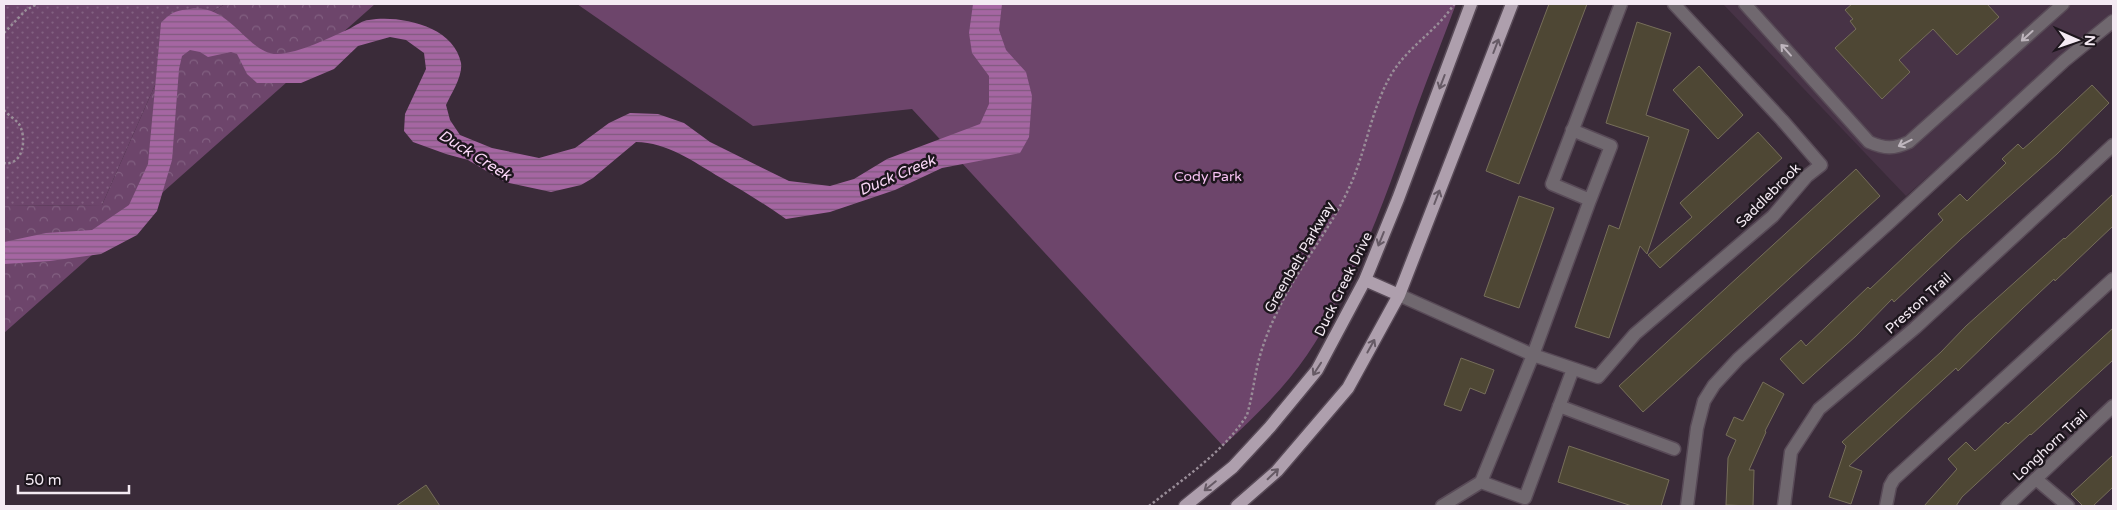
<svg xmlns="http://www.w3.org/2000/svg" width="2117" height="510" viewBox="0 0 2117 510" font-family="'Varela Round',sans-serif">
<defs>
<pattern id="grass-dots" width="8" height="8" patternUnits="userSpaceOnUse" patternTransform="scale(1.25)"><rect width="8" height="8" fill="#6d456b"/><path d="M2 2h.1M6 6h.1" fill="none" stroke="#826081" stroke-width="1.8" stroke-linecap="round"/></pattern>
<pattern id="forest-crowns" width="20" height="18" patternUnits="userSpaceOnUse" patternTransform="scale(1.25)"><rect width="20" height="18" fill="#6d456b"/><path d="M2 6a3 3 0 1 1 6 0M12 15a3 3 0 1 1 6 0" fill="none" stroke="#826081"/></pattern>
<pattern id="water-rules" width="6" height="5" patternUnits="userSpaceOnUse" patternTransform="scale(1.25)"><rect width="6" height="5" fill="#a566a2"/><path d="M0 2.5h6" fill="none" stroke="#80597e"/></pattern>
</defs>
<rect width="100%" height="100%" fill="#3a2b39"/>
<path fill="#473346" d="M 1723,4 L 2113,4 L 2113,15 L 2053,65 L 1906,196 Z"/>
<path fill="url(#grass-dots)" d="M 4,4 L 225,4 L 178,33 L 102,205 L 4,206 Z"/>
<path fill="url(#forest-crowns)" d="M 225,4 L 375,4 L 4,333 L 4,206 L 102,205 L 178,33 Z"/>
<path fill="#6d456b" d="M 577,4 L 1456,4 C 1443,39 1429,74 1416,110 C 1387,194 1357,281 1307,355 C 1284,389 1253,418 1223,446 L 912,109 L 753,126 Z"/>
<path fill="url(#water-rules)" d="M 973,4 L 1002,4 L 999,30 L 1006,50 L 1026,72 L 1032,96 L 1029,137 L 1020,153 L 942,168 L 895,190 L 830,212 L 786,219 C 765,204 743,191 721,178 C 694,162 667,142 636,142 L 593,178 L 581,185 L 551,192 L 505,182 L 468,160 L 446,154 L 413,142 L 404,131 L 405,114 L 426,69 L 424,53 L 406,40 L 390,37 L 358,46 L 334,69 L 301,83 L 257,83 L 247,74 L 237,54 L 231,52 L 208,57 L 200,52 L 190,50 L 182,56 L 179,69 L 172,160 L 157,211 L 137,235 L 101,254 L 50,261 L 4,264 L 4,242 L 46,233 L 92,230 L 129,205 L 148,164 L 161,23 C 172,12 174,11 190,9 C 231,3 247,54 277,54 C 300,53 329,38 349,29 C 355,26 363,20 369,20 C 400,15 454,26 461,63 C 463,76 451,94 446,105 L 450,120 L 460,135 L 492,148 L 539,158 L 575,148 L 609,123 L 630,113 L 658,114 L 684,123 L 710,142 L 789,181 L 830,186 L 854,179 L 887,159 L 980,124 L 989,104 L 989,76 L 972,53 L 969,33 Z"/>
<path fill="#4e4734" stroke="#766e5a" d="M 1549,4 L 1587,4 L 1519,184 L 1486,171 Z
M 1852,4 L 1987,4 L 1999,17 L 1957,55 L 1933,29 L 1899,60 L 1910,72 L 1882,99 L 1835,48 L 1856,29 L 1850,21 L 1853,19 L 1845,10 Z
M 1637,22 L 1671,33 L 1646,115 L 1689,130 L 1647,254 L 1640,246 L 1609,338 L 1575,327 L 1609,225 L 1619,229 L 1649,137 L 1606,123 Z
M 1699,66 L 1743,115 L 1718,139 L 1673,90 Z
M 2092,85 L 2109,103 L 2057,154 L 1961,239 L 1894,302 L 1892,299 L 1856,336 L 1803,384 L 1780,359 L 1801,340 L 1806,346 L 1868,287 L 1870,289 L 1943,220 L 1938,214 L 1960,194 L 1967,201 L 2006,163 L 2002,159 L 2018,144 L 2023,149 L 2031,142 Z
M 1758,132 L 1782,158 L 1660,268 L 1648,255 L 1692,217 L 1680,203 Z
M 1856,169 L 1880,196 L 1643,412 L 1619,386 Z
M 2113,194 L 2113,226 L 2055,281 L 2054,279 L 2022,309 L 1958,371 L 1956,368 L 1849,466 L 1862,471 L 1851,504 L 1829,497 L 1846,446 L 1842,442 L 1941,352 L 1966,326 L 2064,238 L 2065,239 Z
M 1519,196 L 1554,208 L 1519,308 L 1484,296 Z
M 2113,328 L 2113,360 L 2031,435 L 2030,434 L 1962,497 L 1956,506 L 1924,506 L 1957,469 L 1948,459 L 1966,442 L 1975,451 L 2006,422 L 2008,424 Z
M 1461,358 L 1494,370 L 1485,394 L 1470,388 L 1461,411 L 1444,405 Z
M 1763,382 L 1784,394 L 1765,431 L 1766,432 L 1749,470 L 1754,470 L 1753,506 L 1726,505 L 1728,458 L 1736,440 L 1726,435 L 1734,417 L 1743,421 Z
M 1569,446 L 1669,480 L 1661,506 L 1632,506 L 1558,482 Z
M 2113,455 L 2113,487 L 2093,506 L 2083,506 L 2071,494 Z
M 426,485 L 440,506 L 396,506 Z"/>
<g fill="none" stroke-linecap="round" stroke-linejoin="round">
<defs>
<path id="minor" d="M 1745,4 L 1869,142 C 1885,149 1894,149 1909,142 L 2063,4
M 1572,130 L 1611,146 L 1590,200
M 1399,295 L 1533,355 L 1598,377 L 1635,334 L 1773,216 L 1807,176 L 1821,165 L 1782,120 L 1674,4
M 1559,406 L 1674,449
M 2036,479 L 2068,506
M 1481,482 L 1533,355 L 1590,200 L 1552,184 L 1621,4
M 1442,506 L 1481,482 L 1525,498 L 1573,369
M 1687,506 L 1697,428 L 1704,401 L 1714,385 L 1738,359 L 1890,222 L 2064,61 L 2113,21
M 1784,506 L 1791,452 L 1819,409 L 1915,328 L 2113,145
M 1886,506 L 1890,486 L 1894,479 L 2113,279
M 2007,506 L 2113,406"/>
<path id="major" d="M 1365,280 L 1399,295
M 1185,506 L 1233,467 L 1270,427 L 1317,370 L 1365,280 L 1398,199 L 1471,4
M 1237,506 L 1277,471 L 1348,388 L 1399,295 L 1512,4"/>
</defs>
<use href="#minor" stroke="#584a57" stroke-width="15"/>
<use href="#major" stroke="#584a57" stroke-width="15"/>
<path stroke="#998d98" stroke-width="2.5" stroke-dasharray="2.5 2.5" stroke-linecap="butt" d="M 4,33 L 26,10 L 37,4
M 4,110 C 8,115 15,119 19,124 C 27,137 24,166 4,163
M 1149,506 C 1183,479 1224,452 1247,415 C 1252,398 1254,380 1258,363 C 1263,343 1271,324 1280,306 C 1300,265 1330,230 1349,188 C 1366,152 1371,109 1391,75 C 1407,47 1437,31 1454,4"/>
<use href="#minor" stroke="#70686f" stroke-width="12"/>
<use href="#major" stroke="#ae9fad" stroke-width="12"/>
</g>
<defs><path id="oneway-shaft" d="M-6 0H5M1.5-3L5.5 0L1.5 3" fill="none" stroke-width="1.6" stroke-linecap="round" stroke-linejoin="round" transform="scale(1.25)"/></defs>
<g stroke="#bfb6be">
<use href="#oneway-shaft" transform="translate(2027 36) rotate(138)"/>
<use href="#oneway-shaft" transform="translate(1786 50) rotate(-132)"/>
<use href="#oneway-shaft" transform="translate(1905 143) rotate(154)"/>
</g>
<g stroke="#665a65">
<use href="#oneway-shaft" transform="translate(1496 46) rotate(-69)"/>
<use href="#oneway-shaft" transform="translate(1442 82) rotate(111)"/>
<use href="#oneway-shaft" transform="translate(1437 197) rotate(-69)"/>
<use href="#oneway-shaft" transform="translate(1381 239) rotate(112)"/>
<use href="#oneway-shaft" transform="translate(1371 346) rotate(-61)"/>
<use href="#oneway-shaft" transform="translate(1317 369) rotate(123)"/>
<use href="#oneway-shaft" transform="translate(1273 474) rotate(-44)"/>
<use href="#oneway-shaft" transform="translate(1210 486) rotate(141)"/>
</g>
<g text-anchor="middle" stroke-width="5" stroke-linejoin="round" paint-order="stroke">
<g font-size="14" fill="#f8c3f4" stroke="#1d161d">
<text x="1208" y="181">Cody Park</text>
</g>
<g font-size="14" fill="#f4eaf3" stroke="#1d161d">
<text transform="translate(1768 195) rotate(-45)" y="5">Saddlebrook</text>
<text transform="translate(1299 257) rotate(-60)" y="5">Greenbelt Parkway</text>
<text transform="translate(1343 284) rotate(-64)" y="5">Duck Creek Drive</text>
<text transform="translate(1918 303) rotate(-42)" y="5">Preston Trail</text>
<text transform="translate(2050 445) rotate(-43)" y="5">Longhorn Trail</text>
</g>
<g font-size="15" font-style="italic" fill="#fad7f7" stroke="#1d161d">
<text transform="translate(475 155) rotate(32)" y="5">Duck Creek</text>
<text transform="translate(897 175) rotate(-23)" y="5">Duck Creek</text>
</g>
</g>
<rect width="2117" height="510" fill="none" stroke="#f4eaf3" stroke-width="10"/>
<g transform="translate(2077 40) rotate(92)" stroke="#1d161d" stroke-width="4" paint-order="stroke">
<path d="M0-4L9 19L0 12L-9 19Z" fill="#f4eaf3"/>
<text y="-8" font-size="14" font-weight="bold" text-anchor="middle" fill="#f4eaf3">N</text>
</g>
<path d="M18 485v8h111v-8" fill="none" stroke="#f4eaf3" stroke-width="2.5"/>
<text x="25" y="485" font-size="15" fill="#f4eaf3" stroke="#1d161d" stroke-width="4" paint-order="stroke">50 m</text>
</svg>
